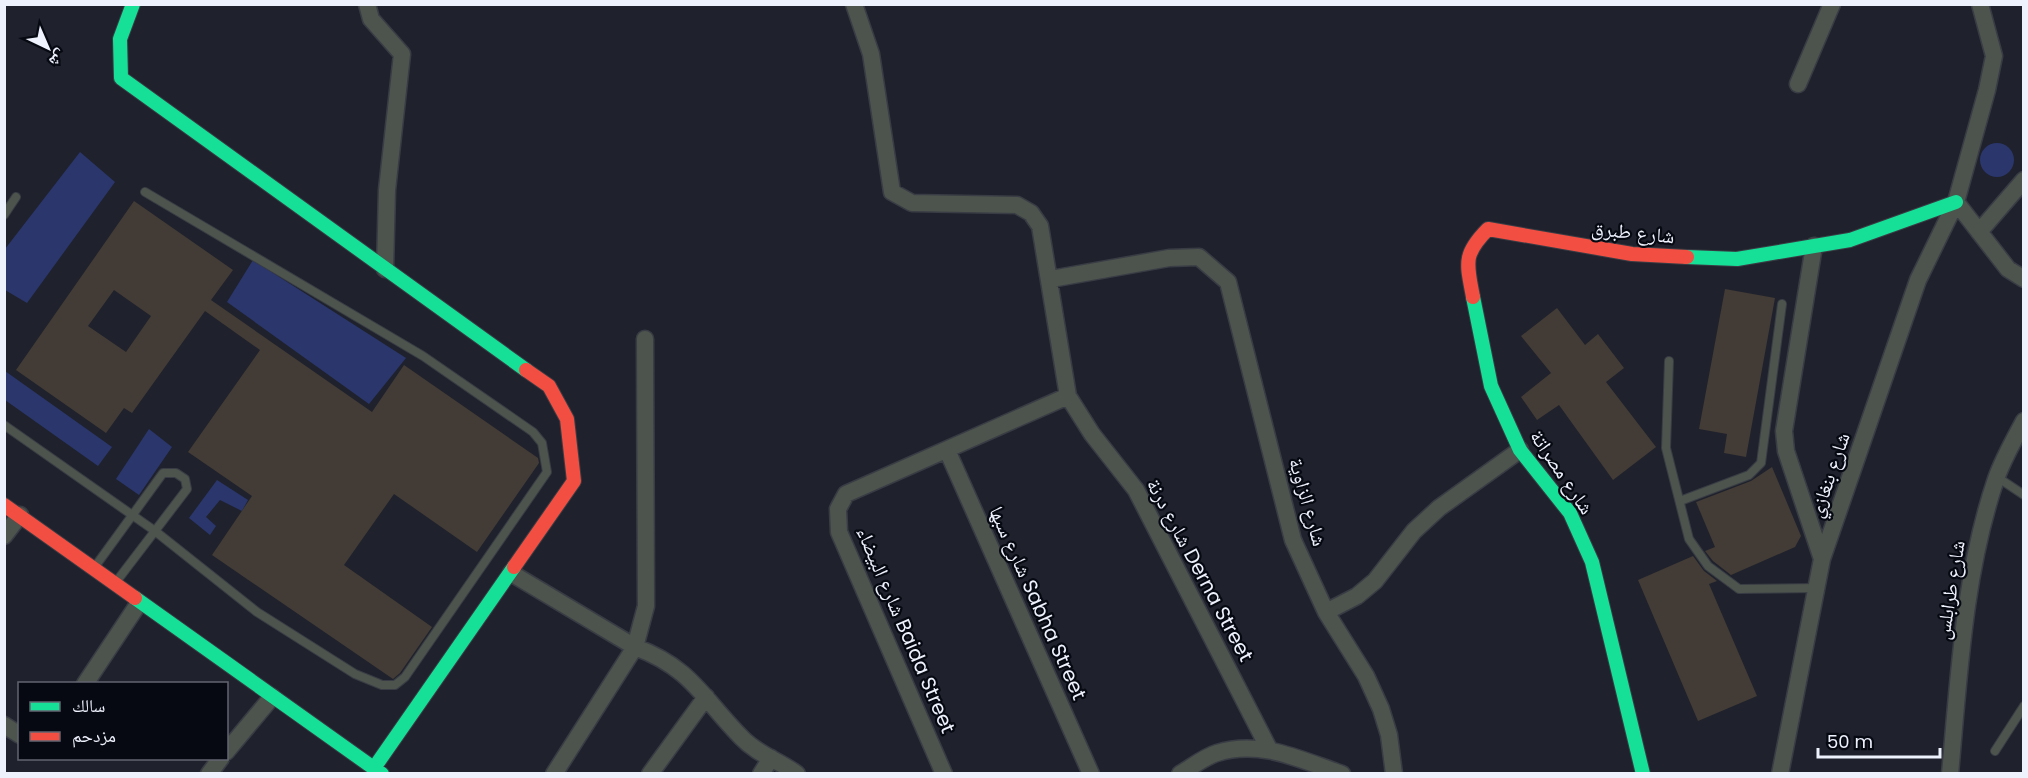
<svg xmlns="http://www.w3.org/2000/svg" width="2028" height="778" viewBox="0 0 2028 778" font-family="Poppins,'Noto Naskh Arabic',sans-serif">
<rect width="100%" height="100%" fill="#1f222c"/>
<path fill="#2a366c" d="M1980 160a17 17 0 1 1 34 0a17 17 0 1 1-34 0Z
M 80,152 L 115,182 L 27,303 L 5,290 L 5,249 Z
M 253,260 L 406,358 L 369,404 L 227,302 Z
M 5,371 L 112,447 L 98,466 L 5,400 Z
M 149,429 L 172,447 L 139,495 L 116,479 Z
M 217,480 L 248,500 L 242,511 L 220,500 L 206,517 L 216,526 L 210,535 L 189,518 Z"/>
<path fill="#433b36" fill-rule="evenodd" d="M 134,201 L 233,270 L 211,300 L 372,412 L 404,365 L 538,458 L 539,463 L 477,552 L 394,494 L 344,565 L 432,627 L 400,673 L 393,679 L 212,555 L 252,496 L 188,452 L 260,350 L 205,311 L 132,413 L 124,408 L 106,433 L 16,370 ZM 114,290 L 151,316 L 126,352 L 88,326 Z
M 1725,289 L 1775,298 L 1746,457 L 1724,453 L 1727,434 L 1699,429 Z
M 1557,308 L 1585,345 L 1598,334 L 1624,368 L 1606,382 L 1656,447 L 1613,480 L 1559,405 L 1537,420 L 1521,397 L 1551,373 L 1521,336 Z
M 1772,467 L 1801,536 L 1795,547 L 1731,575 L 1713,561 L 1705,551 L 1715,547 L 1696,502 L 1751,481 Z
M 1693,556 L 1704,571 L 1717,581 L 1709,584 L 1757,696 L 1698,721 L 1638,580 Z"/>
<g fill="none" stroke-linecap="round" stroke-linejoin="round">
<defs>
<path id="lane" d="M 4,215 L 16,197
M 1669,361 L 1666,448 L 1689,539 L 1708,566 L 1739,589 L 1817,588
M 4,425 L 155,531 L 257,612 L 355,674 L 382,685 L 395,685 L 405,677 L 547,472 L 542,443 L 533,432 L 423,356 L 145,192
M 1997,477 L 2024,495
M 1680,501 L 1749,475 L 1761,463 L 1782,304
M 94,568 L 163,473 L 176,473 L 185,479 L 187,489 L 116,582
M 1995,751 L 2024,706"/>
<path id="street" d="M 367,4 L 371,19 L 402,54 L 387,190 L 385,269
M 854,4 L 871,54 L 892,192 L 912,203 L 1017,205 L 1031,213 L 1040,226 L 1068,396 L 1092,434 L 1136,490 L 1269,749
M 1798,84 L 1832,4
M 1956,202 L 2008,269 L 2024,279
M 1979,232 L 2024,180
M 1814,246 L 1784,431 L 1786,451 L 1822,559
M 1051,279 L 1169,258 L 1199,257 L 1228,282 L 1293,540 L 1326,612 L 1366,676 L 1381,709 L 1389,735 L 1394,774
M 947,450 L 1091,774
M 4,536 L 20,515
M 511,573 L 635,647 C 692,668 703,699 742,738 C 757,754 780,761 797,774
M 1326,612 L 1357,596 L 1375,581 L 1414,531 L 1439,508 L 1520,450
M 85,684 L 139,603
M 4,725 L 20,735
M 226,752 L 272,697
M 209,774 L 221,758
M 554,774 L 635,647 L 646,606 L 645,339
M 650,774 L 706,697
M 761,774 L 771,758
M 944,774 L 839,532 L 838,509 L 846,494 L 1068,396
M 1180,774 C 1192,767 1204,757 1217,753 C 1260,739 1301,760 1342,774
M 1780,774 L 1822,559 L 1918,280 L 1956,202 L 1987,90 L 1994,56 L 1980,4
M 1950,774 C 1959,675 1964,573 1996,479 C 2003,459 2014,440 2024,421"/>
<path id="fast" d="M 133,4 L 120,39 L 121,78 L 526,370
M 1687,257 L 1737,259 L 1850,240 L 1956,202
M 1473,297 L 1491,386 L 1520,450 L 1570,513 L 1592,562 L 1643,774
M 135,598 L 382,774
M 374,768 L 514,567"/>
<path id="jam" d="M 1473,297 C 1467,264 1462,255 1488,229 L 1632,254 L 1687,257
M 4,505 L 135,598
M 514,567 L 574,481 L 567,419 L 549,386 L 526,370"/>
</defs>
<use href="#lane" stroke="#393c44" stroke-width="10"/>
<use href="#street" stroke="#393c44" stroke-width="19"/>
<use href="#fast" stroke="#393c44" stroke-width="16"/>
<use href="#jam" stroke="#393c44" stroke-width="16"/>
<use href="#lane" stroke="#4c544d" stroke-width="8"/>
<use href="#street" stroke="#4c544d" stroke-width="16"/>
<use href="#fast" stroke="#16e098" stroke-width="14"/>
<use href="#jam" stroke="#f24e42" stroke-width="14"/>
</g>
<g text-anchor="middle" stroke-width="4.5" stroke-linejoin="round" paint-order="stroke">
<g font-size="20" fill="#eef2fd" stroke="#070912">
<text transform="translate(1633 232) rotate(6)" y="7">شارع طبرق</text>
<text transform="translate(1562 472) rotate(56)" y="7">شارع مصراتة</text>
<text transform="translate(1829 475) rotate(-71)" y="7">شارع بنغازي</text>
<text transform="translate(1308 502) rotate(74)" y="7">شارع الزاوية</text>
<text transform="translate(1200 570) rotate(62)" y="7">شارع درنة Derna Street</text>
<text transform="translate(1950 590) rotate(-81)" y="7">شارع طرابلس</text>
<text transform="translate(1038 603) rotate(66)" y="7">شارع سبها Sabha Street</text>
<text transform="translate(906 630) rotate(67)" y="7">شارع البيضاء Baida Street</text>
</g>
</g>
<rect width="2028" height="778" fill="none" stroke="#eef2fd" stroke-width="12"/>
<rect x="18" y="682" width="210" height="78" fill="#070912" stroke="#636670" stroke-width="1.5"/>
<rect x="30" y="702" width="30" height="9" fill="#16e098" stroke="#636670" stroke-width="1.5"/>
<text x="72" y="712" font-size="18" fill="#eef2fd">سالك</text>
<rect x="30" y="732" width="30" height="9" fill="#f24e42" stroke="#636670" stroke-width="1.5"/>
<text x="72" y="742" font-size="18" fill="#eef2fd">مزدحم</text>
<g transform="translate(48 48) rotate(136)" stroke="#070912" stroke-width="4.5" paint-order="stroke">
<path d="M0-4.5L10 22L0 15L-10 22Z" fill="#eef2fd"/>
<text y="-9" font-size="16" font-weight="bold" text-anchor="middle" fill="#eef2fd">ش</text>
</g>
<path d="M1818 748v9h122v-9" fill="none" stroke="#eef2fd" stroke-width="3"/>
<text x="1827" y="748" font-size="18" fill="#eef2fd" stroke="#070912" stroke-width="4.5" paint-order="stroke">50 m</text>
</svg>
